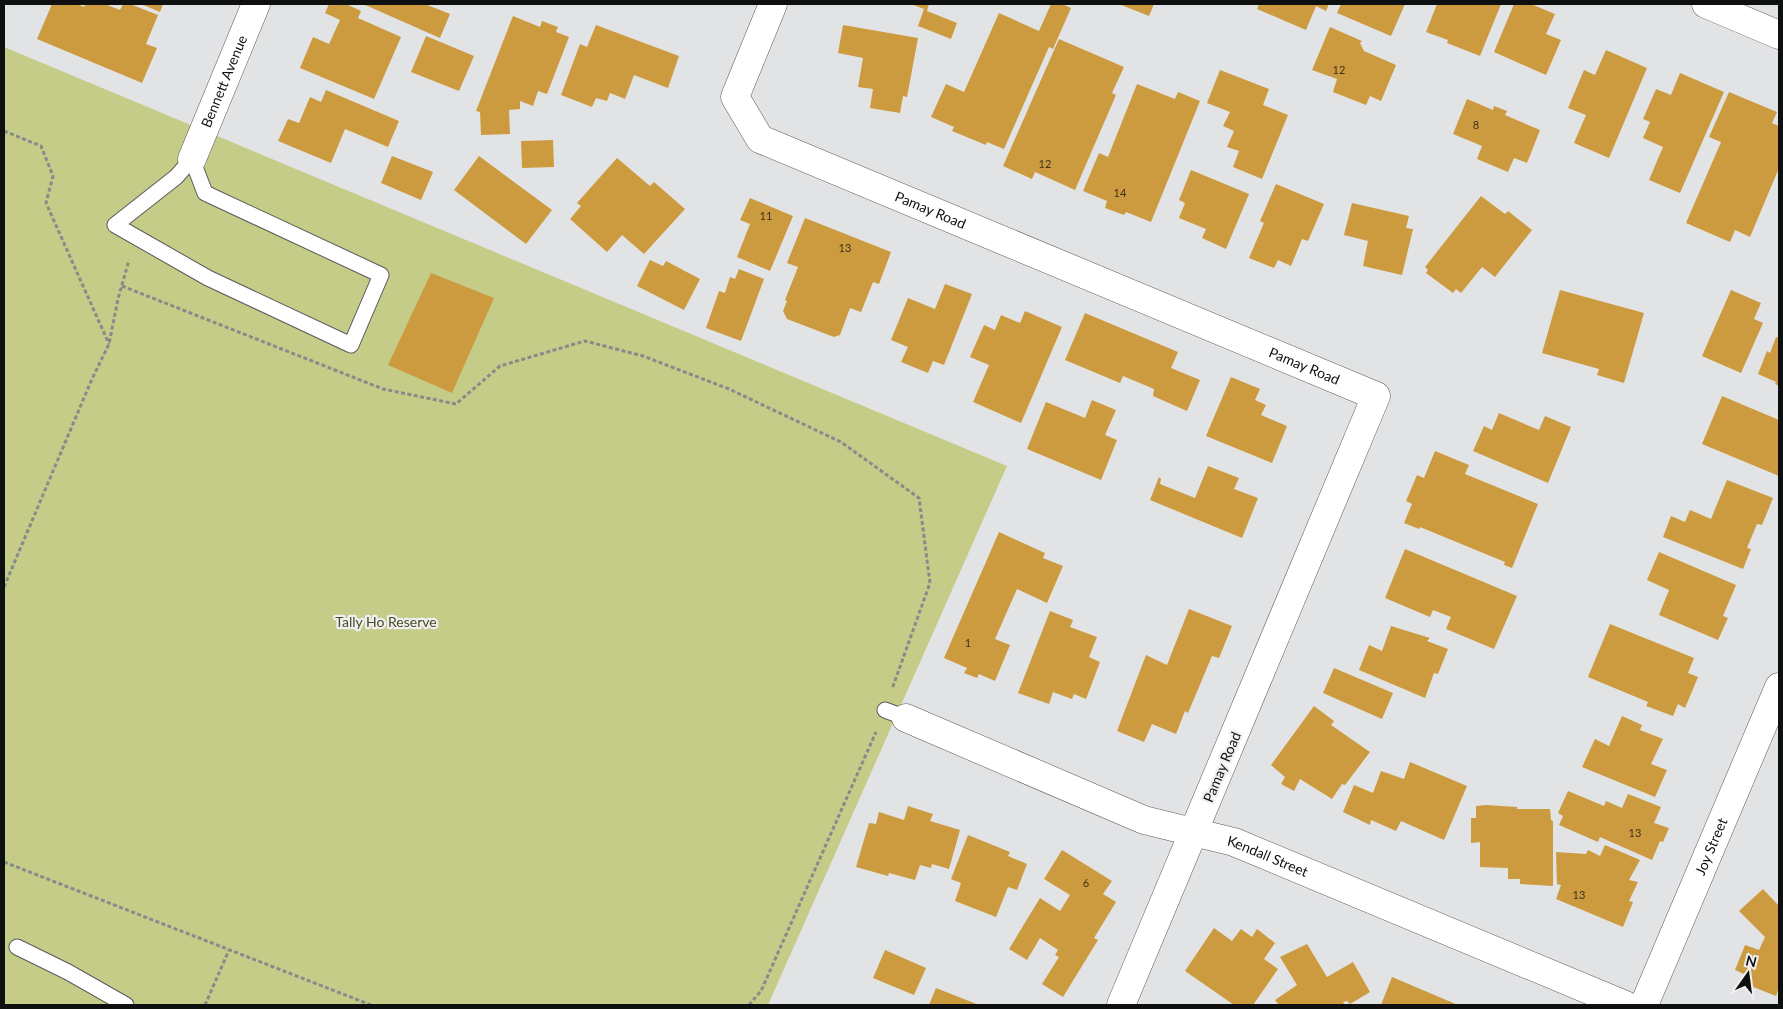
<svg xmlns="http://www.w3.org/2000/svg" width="1783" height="1009" viewBox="0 0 1783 1009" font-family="Lato,sans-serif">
<rect width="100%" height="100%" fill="#e2e3e5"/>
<path fill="#c5cc88" d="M 4,47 L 1007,466 L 768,1005 L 4,1005 Z"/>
<path fill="#cd9b3f" d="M 52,4 L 77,4 L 84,7 L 86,4 L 105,4 L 120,10 L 123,4 L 130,4 L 158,15 L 146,44 L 157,48 L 142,83 L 37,39 Z
M 141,4 L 163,4 L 160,12 Z
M 329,4 L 346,4 L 361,11 L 358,18 L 401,37 L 374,99 L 300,68 L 313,37 L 329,44 L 340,20 L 325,13 Z
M 363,4 L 425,4 L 450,14 L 440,38 Z
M 911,4 L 929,4 L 927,11 L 957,23 L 951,39 L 918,26 L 924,9 Z
M 1051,4 L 1062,4 L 1071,8 L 1053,49 L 1049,47 L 1004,149 L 987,142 L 986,145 L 952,131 L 954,127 L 931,117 L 946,84 L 964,92 L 999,13 L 1039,31 Z
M 1119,4 L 1154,4 L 1149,16 Z
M 1259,4 L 1329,4 L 1326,11 L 1316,6 L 1306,30 L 1257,9 Z
M 1341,4 L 1405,4 L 1391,36 L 1337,13 Z
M 1437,4 L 1501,4 L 1480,56 L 1447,43 L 1448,40 L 1426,32 Z
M 1514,4 L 1531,4 L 1555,14 L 1546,34 L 1561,40 L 1546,75 L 1494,52 Z
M 513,16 L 540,27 L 542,21 L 558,27 L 556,32 L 569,37 L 547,94 L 538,91 L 533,106 L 520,101 L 520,109 L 509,110 L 510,134 L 481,135 L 480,112 L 476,111 Z
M 596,25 L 679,56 L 668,88 L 634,75 L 625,99 L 610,93 L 607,101 L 596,98 L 592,107 L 561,95 L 580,44 L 587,47 Z
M 843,25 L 918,38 L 907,97 L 903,96 L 900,113 L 870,108 L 873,89 L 858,87 L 863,58 L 838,53 Z
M 1330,27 L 1362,41 L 1360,43 L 1364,51 L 1396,65 L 1381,101 L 1370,96 L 1366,105 L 1333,92 L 1337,79 L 1312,70 Z
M 426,36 L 474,56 L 459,91 L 411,72 Z
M 1059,39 L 1124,67 L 1112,93 L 1116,95 L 1075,190 L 1035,172 L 1032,179 L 1003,166 Z
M 1606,50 L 1647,68 L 1609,158 L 1574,143 L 1586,115 L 1568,108 L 1584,70 L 1595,75 Z
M 1220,70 L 1269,89 L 1263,105 L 1288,115 L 1262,179 L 1233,167 L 1239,151 L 1227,147 L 1234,131 L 1223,126 L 1230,112 L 1207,103 Z
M 1680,73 L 1724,92 L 1680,193 L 1649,180 L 1663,147 L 1643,138 L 1650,122 L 1643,119 L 1656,89 L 1671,95 Z
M 1137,84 L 1175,99 L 1178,92 L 1200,101 L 1151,222 L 1126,212 L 1124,215 L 1105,208 L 1107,201 L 1083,191 L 1099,153 L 1108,157 Z
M 326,90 L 399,121 L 388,147 L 345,129 L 331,163 L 278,141 L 288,119 L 299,123 L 310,97 L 321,102 Z
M 1729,92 L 1777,112 L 1772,123 L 1779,126 L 1779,168 L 1750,237 L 1735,230 L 1730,242 L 1686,223 L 1721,142 L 1709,137 Z
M 1467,99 L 1493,110 L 1494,106 L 1507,111 L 1505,115 L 1540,130 L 1527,163 L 1514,158 L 1508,172 L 1477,159 L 1482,146 L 1453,134 Z
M 553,140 L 554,167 L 522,168 L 521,141 Z
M 392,156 L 433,172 L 421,200 L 381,183 Z
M 479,156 L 552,210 L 526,244 L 454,190 Z
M 617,158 L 650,186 L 654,182 L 685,209 L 644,254 L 622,235 L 607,252 L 570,219 L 581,206 L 577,203 Z
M 1191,170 L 1249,194 L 1226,249 L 1202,238 L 1206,229 L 1179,218 L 1185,203 L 1179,200 Z
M 1276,184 L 1324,204 L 1308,241 L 1302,239 L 1291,266 L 1278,260 L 1274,268 L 1249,258 L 1264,223 L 1260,221 Z
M 1481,196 L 1505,214 L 1508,211 L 1532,230 L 1495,277 L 1482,267 L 1461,293 L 1456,289 L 1453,293 L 1426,273 L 1428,270 L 1425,267 Z
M 750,198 L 793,216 L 770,271 L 737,257 L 750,224 L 740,220 Z
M 1352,203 L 1409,216 L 1406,228 L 1413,229 L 1402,275 L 1363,266 L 1368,241 L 1344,235 Z
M 805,218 L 891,252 L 879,284 L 873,282 L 861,312 L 850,308 L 840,335 L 834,337 L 787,319 L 783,311 L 787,301 L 785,300 L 798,267 L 787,263 Z
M 650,260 L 663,266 L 666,261 L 700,279 L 684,310 L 637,286 Z
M 739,269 L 764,279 L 741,341 L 706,328 L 719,291 L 725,293 L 730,277 L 735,279 Z
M 431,273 L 494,298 L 452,393 L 388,365 Z
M 945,284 L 972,294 L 944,365 L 933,361 L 928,373 L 901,362 L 908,347 L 891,340 L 908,298 L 935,309 Z
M 1560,290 L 1644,313 L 1624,383 L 1597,375 L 1599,369 L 1542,353 Z
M 1731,290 L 1761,303 L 1754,319 L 1763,323 L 1741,373 L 1702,356 Z
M 1025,311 L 1062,327 L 1021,423 L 973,402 L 989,365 L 970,357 L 984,325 L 995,330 L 1001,315 L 1020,323 Z
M 1085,313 L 1178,352 L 1171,368 L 1200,380 L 1187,411 L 1153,396 L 1154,389 L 1123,376 L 1120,383 L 1065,360 Z
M 1776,337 L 1779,338 L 1779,386 L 1775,384 L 1776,382 L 1758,374 L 1767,351 L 1770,353 Z
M 1231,377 L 1260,389 L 1255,400 L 1266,405 L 1261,415 L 1287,426 L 1272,463 L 1206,436 Z
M 1722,396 L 1779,420 L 1779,476 L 1702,444 Z
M 1092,400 L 1116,410 L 1105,435 L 1117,440 L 1101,480 L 1027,449 L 1046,402 L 1085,418 Z
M 1499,413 L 1539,430 L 1545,416 L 1571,427 L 1548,483 L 1473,451 L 1484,426 L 1492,430 Z
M 1435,451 L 1469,465 L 1465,474 L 1538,504 L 1512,568 L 1504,565 L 1505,562 L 1420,527 L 1419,529 L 1404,523 L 1412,504 L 1406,501 L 1417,475 L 1424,478 Z
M 1208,466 L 1239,478 L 1234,489 L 1258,498 L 1242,538 L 1150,500 L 1159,477 L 1161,479 L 1160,484 L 1195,498 Z
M 1727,480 L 1773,498 L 1762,525 L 1757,524 L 1747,548 L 1751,549 L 1743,569 L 1663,537 L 1671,516 L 1685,522 L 1690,510 L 1711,519 Z
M 999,532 L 1045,553 L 1043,558 L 1063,566 L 1047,603 L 1017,589 L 995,639 L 1010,645 L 995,681 L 979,674 L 977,678 L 964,673 L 967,668 L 944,658 Z
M 1405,549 L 1517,596 L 1494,649 L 1446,629 L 1451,617 L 1433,610 L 1430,617 L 1385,598 Z
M 1659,552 L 1736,585 L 1723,616 L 1728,618 L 1718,640 L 1659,615 L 1669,590 L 1647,580 Z
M 1189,609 L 1232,626 L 1219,658 L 1212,656 L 1188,713 L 1185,711 L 1176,734 L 1152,724 L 1144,742 L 1117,731 L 1146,655 L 1167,665 Z
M 1050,611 L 1073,620 L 1070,627 L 1097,637 L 1089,657 L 1100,662 L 1086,699 L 1074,694 L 1072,699 L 1053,692 L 1049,704 L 1018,693 Z
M 1610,624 L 1694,658 L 1688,673 L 1698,677 L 1685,708 L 1678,704 L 1673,716 L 1646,706 L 1648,702 L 1588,677 Z
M 1391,626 L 1430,638 L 1427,641 L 1448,649 L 1438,674 L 1434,673 L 1425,698 L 1359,670 L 1369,645 L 1382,651 Z
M 1334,668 L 1393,693 L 1382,719 L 1323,693 Z
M 1314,706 L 1334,721 L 1331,725 L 1370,752 L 1345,785 L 1342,784 L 1332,799 L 1300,779 L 1294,791 L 1281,784 L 1285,777 L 1271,765 Z
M 1622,716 L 1642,725 L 1640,730 L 1663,739 L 1651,764 L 1667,770 L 1655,797 L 1582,767 L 1595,739 L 1609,746 Z
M 1410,762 L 1467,786 L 1444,840 L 1401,821 L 1396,831 L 1371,820 L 1370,825 L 1343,812 L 1354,785 L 1373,793 L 1381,771 L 1404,779 Z
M 1568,791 L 1604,806 L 1606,801 L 1622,808 L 1628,794 L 1661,807 L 1654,823 L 1669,828 L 1663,842 L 1660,841 L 1652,860 L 1600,837 L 1598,842 L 1559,825 L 1563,816 L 1558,813 Z
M 1486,805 L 1517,807 L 1517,809 L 1550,809 L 1551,820 L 1553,821 L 1553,886 L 1520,884 L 1520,879 L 1508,879 L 1508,868 L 1480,867 L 1480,842 L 1471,843 L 1471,818 L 1476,818 L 1476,806 Z
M 908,806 L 933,814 L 930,821 L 960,830 L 949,869 L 932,864 L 931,868 L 920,865 L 915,880 L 889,873 L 888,876 L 856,867 L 869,823 L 876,824 L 879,812 L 904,820 Z
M 968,835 L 1010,852 L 1008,856 L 1027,864 L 1017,890 L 1008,887 L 996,917 L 955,901 L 961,883 L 951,879 Z
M 1605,845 L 1640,860 L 1629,880 L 1638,882 L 1629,901 L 1633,902 L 1623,927 L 1556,899 L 1561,885 L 1557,884 L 1556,852 L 1586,854 L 1588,850 L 1600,856 Z
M 1062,850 L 1112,881 L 1103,894 L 1116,902 L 1094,938 L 1098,940 L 1063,997 L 1042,984 L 1059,957 L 1055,955 L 1058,950 L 1040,938 L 1027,960 L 1009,949 L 1040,898 L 1060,911 L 1070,895 L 1044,879 Z
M 1763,889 L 1779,906 L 1779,987 L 1776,996 L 1743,983 L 1746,975 L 1735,970 L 1745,945 L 1759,950 L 1765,937 L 1739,911 Z
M 1214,928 L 1232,941 L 1241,929 L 1252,937 L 1257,929 L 1275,943 L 1264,959 L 1278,969 L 1253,1005 L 1234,1005 L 1185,971 Z
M 1307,944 L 1327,977 L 1353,962 L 1370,992 L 1350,1004 L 1347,1001 L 1343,1002 L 1345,1005 L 1279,1005 L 1275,1000 L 1297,985 L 1280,957 Z
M 885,950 L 926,968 L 914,995 L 873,978 Z
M 1392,977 L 1458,1005 L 1381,1005 Z
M 936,988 L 979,1005 L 929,1005 Z"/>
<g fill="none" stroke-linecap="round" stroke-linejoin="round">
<defs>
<path id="service" d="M 192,159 L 205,193 L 381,275 L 351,345 L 208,278 L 115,225 L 176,177 Z
M 885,710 L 906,718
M 17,947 L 68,972 L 126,1005"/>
<g id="minor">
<path id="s1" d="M 773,4 L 735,97 L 760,139 L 1376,396 L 1121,1005"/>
<path d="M 1706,4 L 1779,35"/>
<path id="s2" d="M 192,159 L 256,4"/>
<path id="s3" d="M 906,718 L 1144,820 L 1234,842 L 1625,1005"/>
<path id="s4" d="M 1644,1005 L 1779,687"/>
</g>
</defs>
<use href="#service" stroke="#5a5a5c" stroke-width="17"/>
<use href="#minor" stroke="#5a5a5c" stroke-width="29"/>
<path stroke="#898a8b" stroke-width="3" stroke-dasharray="4 2.5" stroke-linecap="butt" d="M 4,131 L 41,146 L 53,176 L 46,203 L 109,344
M 122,286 L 383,389 L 456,404 L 500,366 L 585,341 L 643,356 L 729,389 L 841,442 L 919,498 L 930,583 L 892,689
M 4,587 L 92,379 L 109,344 L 118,299 L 129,260
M 4,862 L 371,1005
M 205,1005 L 229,950
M 749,1005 L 761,991 L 876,732"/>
<use href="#service" stroke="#fff" stroke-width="15"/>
<use href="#minor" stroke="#fff" stroke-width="28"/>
</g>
<g text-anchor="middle" stroke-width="4.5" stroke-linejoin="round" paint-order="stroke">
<g font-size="11" fill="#3e321b">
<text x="1339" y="74">12</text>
<text x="1476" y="129">8</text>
<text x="1045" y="168">12</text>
<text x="1120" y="197">14</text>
<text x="766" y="220">11</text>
<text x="845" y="252">13</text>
<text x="968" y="647">1</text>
<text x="1635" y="837">13</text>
<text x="1086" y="887">6</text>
<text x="1579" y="899">13</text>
</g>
<g font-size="14" fill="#0e0f0f" stroke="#f0f0f2">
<text dy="5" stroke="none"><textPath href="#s2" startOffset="84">Bennett Avenue</textPath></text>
<text dy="5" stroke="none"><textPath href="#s1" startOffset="334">Pamay Road</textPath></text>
<text dy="5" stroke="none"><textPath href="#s1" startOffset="739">Pamay Road</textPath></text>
<text transform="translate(1222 767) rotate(-67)" y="5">Pamay Road</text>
<text dy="5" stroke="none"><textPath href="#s4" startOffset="172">Joy Street</textPath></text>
<text dy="5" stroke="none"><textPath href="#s3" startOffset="388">Kendall Street</textPath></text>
</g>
<g font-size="14" fill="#484b22" stroke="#f0f0f2">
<text x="386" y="627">Tally Ho Reserve</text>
</g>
</g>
<rect width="1783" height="1009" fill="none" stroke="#0e0f0f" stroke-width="10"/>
<g transform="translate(1748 974) rotate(14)" stroke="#f0f0f2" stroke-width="4" paint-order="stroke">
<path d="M0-4L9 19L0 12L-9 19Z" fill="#0e0f0f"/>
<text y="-8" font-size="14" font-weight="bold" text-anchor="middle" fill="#0e0f0f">N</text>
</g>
</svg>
